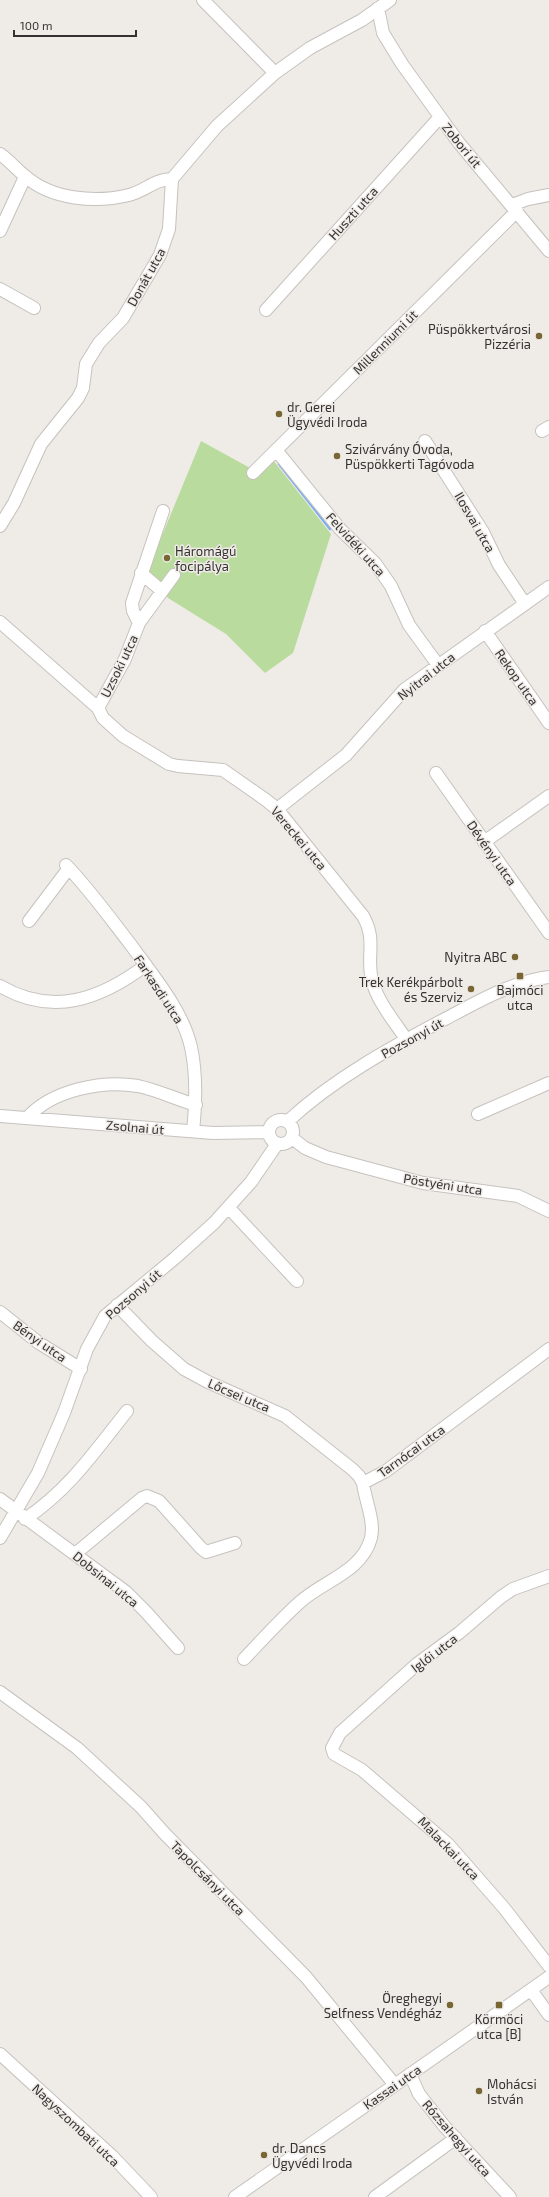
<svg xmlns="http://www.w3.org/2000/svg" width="549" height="2197" viewBox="0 0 549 2197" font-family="'Exo 2',sans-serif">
<rect width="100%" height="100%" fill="#efebe7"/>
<path fill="#b9db9d" d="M 201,441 L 259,473 L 273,460 L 331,534 L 293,653 L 265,673 L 226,634 L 168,598 L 147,572 Z"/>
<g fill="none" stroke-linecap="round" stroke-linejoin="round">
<path stroke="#78aef2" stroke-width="2.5" d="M 279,464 L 330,529"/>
<defs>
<path id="minor" d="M 203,0 L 275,73
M 378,8 L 383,33 L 402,64 L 459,143 L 549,251
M 0,154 C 10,161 16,169 25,176 C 52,200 96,203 129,195 C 145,191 155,179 172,179
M 512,205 L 528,199 L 549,195
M 0,231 L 25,177
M 0,289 L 34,308
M 266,310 L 440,117
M 542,431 L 549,427
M 425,441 L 483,532 L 499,565 L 525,604
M 276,450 L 340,529 L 375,563 L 391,586 L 409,625 L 438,665
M 253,473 L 517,211
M 0,526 L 14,503 L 41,444 L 78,398 L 83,388 L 86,364 L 99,343 L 123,318 L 160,255 L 169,229 L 172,179 L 217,126 L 275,73 L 310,48 L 362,20 L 390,0
M 141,573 L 162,591
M 0,622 L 98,708 L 103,718 L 123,736 L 169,764 L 178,766 L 223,770 L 266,800 L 277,809 L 363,916 C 377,940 366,956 372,980 C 377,1001 394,1021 406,1039
M 139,623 L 133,611 L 132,603 L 163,511
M 485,631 L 549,723
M 98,708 L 125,659 L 139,623 L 174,575
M 436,773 L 549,933
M 277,809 L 346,755 L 404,690 L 549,587
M 484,842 L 549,796
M 66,865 C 90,890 110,918 131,945 C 153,976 182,1009 191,1047 C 197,1075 196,1103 193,1131
M 29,921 L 69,868
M 0,986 C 53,1017 101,999 146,965
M 478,1114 L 549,1083
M 0,1116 L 213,1133 L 269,1132
M 27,1118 C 52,1090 102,1080 138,1086 C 157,1090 176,1099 196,1105
M269 1132a12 12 0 1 1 24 0a12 12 0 1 1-24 0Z
M 287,1122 C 333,1079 390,1048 445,1019 C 479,1001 511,982 549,977
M 292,1138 L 305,1148 L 326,1157 L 423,1183 L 518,1196 L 549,1211
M 229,1208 L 297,1281
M 117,1305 L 152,1341 L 184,1369 L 208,1382 L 285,1416 L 352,1469 L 359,1476 L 363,1483
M 0,1312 L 39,1343 L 81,1369
M 0,1499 L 126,1592 L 146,1612 L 178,1648
M 25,1519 C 68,1491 96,1450 127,1411
M 0,1538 L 38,1473 L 64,1413 L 87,1349 L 105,1316 L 175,1258 L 214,1223 L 251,1182 L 277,1144
M 75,1554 L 142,1498 L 147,1496 L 159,1501 L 201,1548 L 206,1552 L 235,1543
M 549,1576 L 513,1589 L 501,1597 L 459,1633 L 417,1664 L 398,1681 L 340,1733 L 332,1748 L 334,1754 L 362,1770 L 448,1844 L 504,1908 L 549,1966
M 244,1659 C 262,1640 280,1620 300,1602 C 323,1581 362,1572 371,1538 C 375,1521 365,1500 363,1483 L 386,1471 L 549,1349
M 0,1692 L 77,1748 L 141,1807 L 165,1834 L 306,1977 L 395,2085
M 531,1990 L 549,2015
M 0,2054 L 113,2157 L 151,2197
M 410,2074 L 419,2094 L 445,2127 L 510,2197
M 235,2197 L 549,1977
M 375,2197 L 456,2138"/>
</defs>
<use href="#minor" stroke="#c6c2be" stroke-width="14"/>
<use href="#minor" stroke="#fff" stroke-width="12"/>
</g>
<g fill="#786635" stroke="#efebe7" stroke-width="1.5">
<circle cx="539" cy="336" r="4"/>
<circle cx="279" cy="414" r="4"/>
<circle cx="337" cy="456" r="4"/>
<circle cx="167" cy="558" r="4"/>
<circle cx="515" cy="957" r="4"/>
<rect x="516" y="972" width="8" height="8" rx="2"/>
<circle cx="471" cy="989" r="4"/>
<circle cx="450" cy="2005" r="4"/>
<rect x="495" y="2001" width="8" height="8" rx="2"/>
<circle cx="479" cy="2091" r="4"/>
<circle cx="264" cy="2155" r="4"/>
</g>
<g text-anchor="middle" stroke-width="3" stroke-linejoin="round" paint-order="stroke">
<g font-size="13" fill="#353332" stroke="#efebe7">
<text transform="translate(462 145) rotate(51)" y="5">Zobori út</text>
<text transform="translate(353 213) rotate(-48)" y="5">Huszti utca</text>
<text transform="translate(146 277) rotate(-61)" y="5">Donát utca</text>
<text transform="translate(385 342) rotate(-45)" y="5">Millenniumi út</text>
<text transform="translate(475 522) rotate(60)" y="5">Ilosvai utca</text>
<text transform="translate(356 544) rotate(48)" y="5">Felvidéki utca</text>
<text transform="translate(119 666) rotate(-64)" y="5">Uzsoki utca</text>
<text transform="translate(426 676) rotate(-38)" y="5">Nyitrai utca</text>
<text transform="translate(517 677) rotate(55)" y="5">Rekop utca</text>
<text transform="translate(299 838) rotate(50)" y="5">Vereckei utca</text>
<text transform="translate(492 853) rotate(55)" y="5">Dévényi utca</text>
<text transform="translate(159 989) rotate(57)" y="5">Farkasdi utca</text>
<text transform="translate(412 1038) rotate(-29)" y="5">Pozsonyi út</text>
<text transform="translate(135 1127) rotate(5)" y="5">Zsolnai út</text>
<text transform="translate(443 1184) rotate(9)" y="5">Pöstyéni utca</text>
<text transform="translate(133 1294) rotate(-41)" y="5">Pozsonyi út</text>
<text transform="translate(40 1341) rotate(35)" y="5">Bényi utca</text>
<text transform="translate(239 1395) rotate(23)" y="5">Lőcsei utca</text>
<text transform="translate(411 1451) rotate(-36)" y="5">Tarnócai utca</text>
<text transform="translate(106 1579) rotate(39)" y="5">Dobsinai utca</text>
<text transform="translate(434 1653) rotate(-37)" y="5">Iglói utca</text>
<text transform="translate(449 1848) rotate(46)" y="5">Malackai utca</text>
<text transform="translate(208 1878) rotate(45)" y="5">Tapolcsányi utca</text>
<text transform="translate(392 2087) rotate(-35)" y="5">Kassai utca</text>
<text transform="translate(76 2125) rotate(43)" y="5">Nagyszombati utca</text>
<text transform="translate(457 2138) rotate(49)" y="5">Rózsahegyi utca</text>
</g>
<g font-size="13" fill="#353332" stroke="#efebe7" text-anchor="start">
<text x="531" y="334" text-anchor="end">Püspökkertvárosi<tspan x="531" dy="15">Pizzéria</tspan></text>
<text x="287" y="412">dr. Gerei<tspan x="287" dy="15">Ügyvédi Iroda</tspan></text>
<text x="345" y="454">Szivárvány Óvoda,<tspan x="345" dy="15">Püspökkerti Tagóvoda</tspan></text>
<text x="175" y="556">Háromágú<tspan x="175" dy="15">focipálya</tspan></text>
<text x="507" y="962" text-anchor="end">Nyitra ABC</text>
<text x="463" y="987" text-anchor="end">Trek Kerékpárbolt<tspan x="463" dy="15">és Szerviz</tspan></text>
<text x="520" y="995" text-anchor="middle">Bajmóci<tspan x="520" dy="15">utca</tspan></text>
<text x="442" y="2003" text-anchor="end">Öreghegyi<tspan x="442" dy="15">Selfness Vendégház</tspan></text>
<text x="499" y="2024" text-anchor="middle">Körmöci<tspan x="499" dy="15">utca [B]</tspan></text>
<text x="487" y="2089">Mohácsi<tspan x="487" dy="15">István</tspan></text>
<text x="272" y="2153">dr. Dancs<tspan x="272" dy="15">Ügyvédi Iroda</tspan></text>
</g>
</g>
<path d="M14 30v6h122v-6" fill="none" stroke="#353332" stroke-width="2"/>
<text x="20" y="30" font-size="12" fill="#353332" stroke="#efebe7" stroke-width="3" paint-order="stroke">100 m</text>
</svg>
